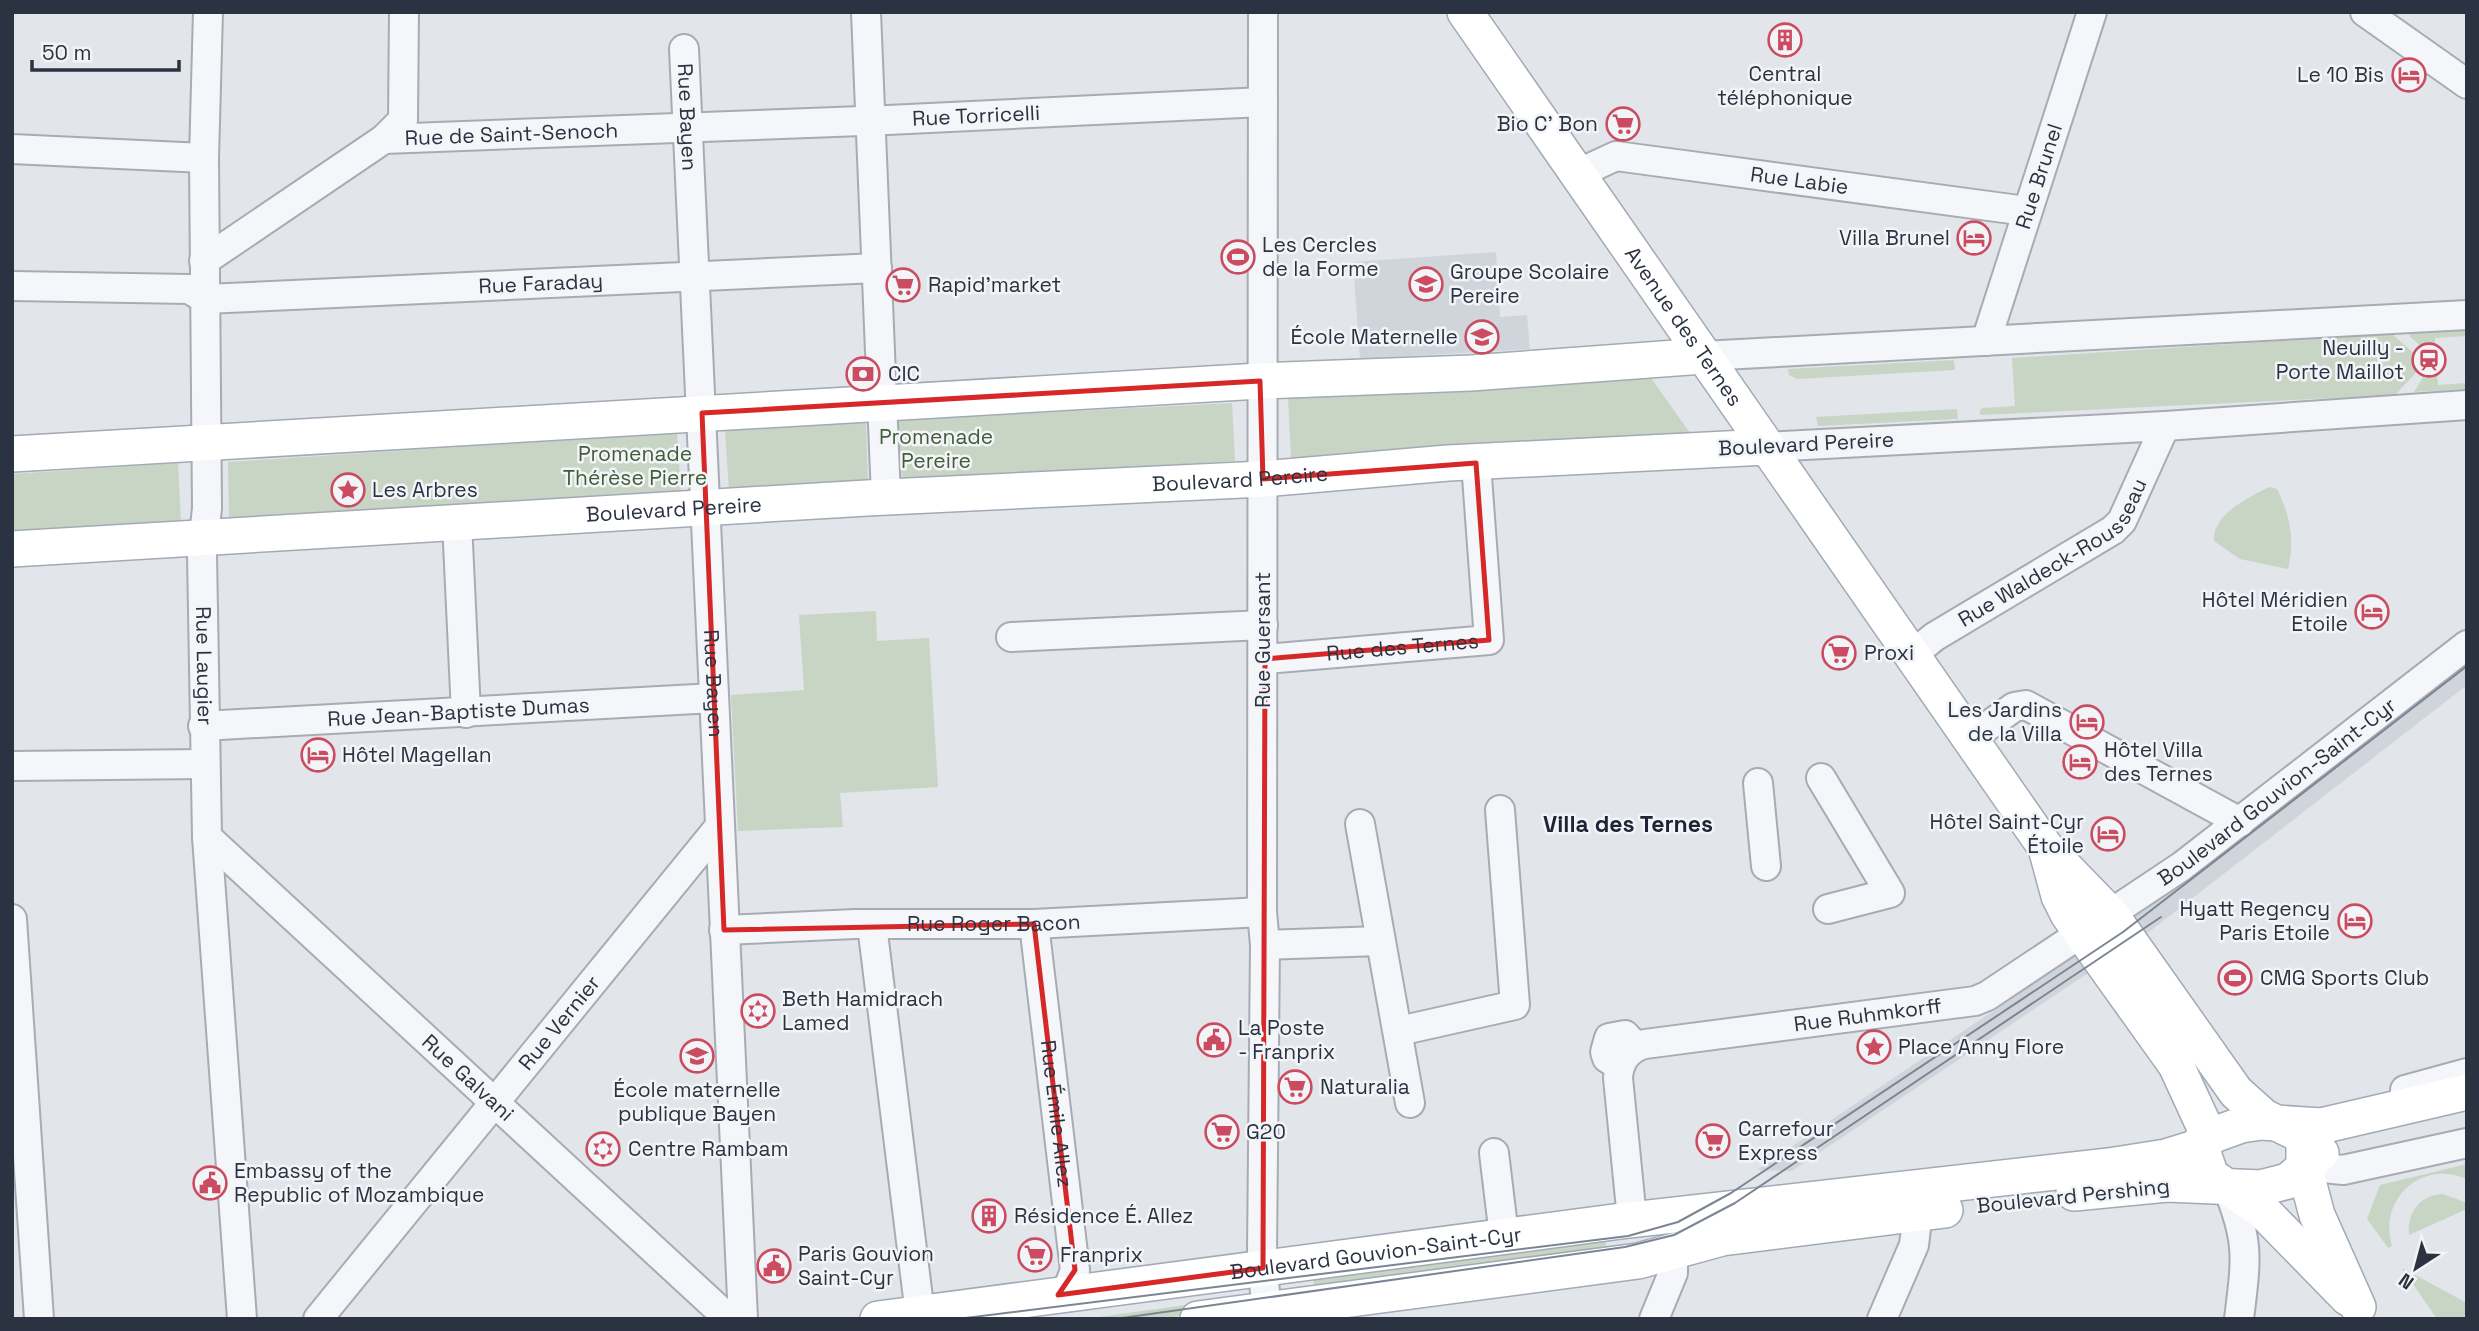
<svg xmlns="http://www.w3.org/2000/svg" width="2479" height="1331" viewBox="0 0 2479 1331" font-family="'Space Grotesk',sans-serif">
<rect width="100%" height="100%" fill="#e2e5ea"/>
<path fill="#d0d5dc" d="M 1496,252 L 1500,317 L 1527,315 L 1530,349 L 1360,359 L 1353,262 Z
M 2467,659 L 2467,685 L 2145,935 L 1792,1171 L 1757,1170 L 2158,900 Z"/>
<path fill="#c8d4c4" d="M 2467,330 L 2467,336 L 2435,338 L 2435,350 L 2426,350 L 2410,337 L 2410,334 Z
M 2392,334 L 2425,363 L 2395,395 L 1980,415 L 1980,410 L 1983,408 L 2015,406 L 2012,358 Z
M 1954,360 L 1955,370 L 1797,379 L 1789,375 L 1788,369 Z
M 2437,373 L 2438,385 L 2467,383 L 2467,389 L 2414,392 L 2425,374 Z
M 1651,378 L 1690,433 L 1291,458 L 1288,397 Z
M 1232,403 L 1235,461 L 902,481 L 898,420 Z
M 1957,409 L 1958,419 L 1818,426 L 1816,417 Z
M 866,422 L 868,482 L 729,491 L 725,430 Z
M 677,433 L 681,493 L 229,520 L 228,462 Z
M 178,463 L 181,523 L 12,533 L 12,474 Z
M 2269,487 L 2277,489 C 2290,515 2295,540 2288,569 L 2240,559 L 2214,541 C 2212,514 2250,497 2269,487 Z
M 876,611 L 877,641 L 929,638 L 938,787 L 840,793 L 843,827 L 738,831 L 731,695 L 804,690 L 799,615 Z
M 2467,1164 L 2467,1179 C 2421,1159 2378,1199 2392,1246 L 2388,1248 L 2367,1219 L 2380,1185 Z
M 2443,1194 L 2467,1203 L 2467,1209 L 2409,1235 C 2407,1212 2420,1195 2443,1194 Z
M 1604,1228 L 1608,1260 L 1316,1299 L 1312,1266 Z
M 2402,1268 L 2467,1303 L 2467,1319 L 2437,1319 Z
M 1215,1301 L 1216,1311 L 1160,1319 L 1084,1319 Z"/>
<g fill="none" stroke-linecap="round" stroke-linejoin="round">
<defs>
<g id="minor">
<path id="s1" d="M 208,12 L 204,158 L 207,508 L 202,554 L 207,837 L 242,1319"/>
<path d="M 866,12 L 886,497"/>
<path d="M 1263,12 L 1262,912 L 1265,945 L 1262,1254 L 1267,1319"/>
<path d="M 2365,12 L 2467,84"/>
<path id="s2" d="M 684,49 L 743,1319"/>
<path d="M 384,139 L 403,120 L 404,12"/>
<path d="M 12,149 L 204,158"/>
<path id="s3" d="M 1577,174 L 1616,156 L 2026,211"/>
<path id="s4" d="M 204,261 L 384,139 L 888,120 L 1263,102"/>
<path id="s5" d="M 12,286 L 189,289 L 205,299 L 877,268"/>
<path id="s6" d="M 1986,341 L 2092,12"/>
<path d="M 1703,356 L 2467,315"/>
<path d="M 1766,447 L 2165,426 L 2467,405"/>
<path d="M 457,522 L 466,713"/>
<path d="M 1011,637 L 1263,625"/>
<path id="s7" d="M 1912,655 L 1934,637 L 2113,530 L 2122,521 L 2165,426"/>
<path id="s8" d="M 1265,659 L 1489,640 L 1476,463"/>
<path id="s9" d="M 203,726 L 714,698"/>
<path d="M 1970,739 L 2014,707 L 2026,705 L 2240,822"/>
<path d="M 12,766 L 205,764"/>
<path d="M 1821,778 L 1890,893 L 1828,909"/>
<path d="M 1758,783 L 1766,866"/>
<path d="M 1360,824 L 1410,1103"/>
<path id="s10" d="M 207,837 L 729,1319"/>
<path d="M 12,919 L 39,1319"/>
<path id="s11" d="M 1034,924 L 1075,1270 L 1068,1288 L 1058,1295"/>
<path d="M 872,925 L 918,1298 L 923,1307 L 933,1312"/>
<path id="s12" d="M 724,930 L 855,924 L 1034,924 L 1262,912"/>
<path d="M 1265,945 L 1380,941"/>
<path d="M 1399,1031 L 1515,1005 L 1500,810"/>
<path d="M 1620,1066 L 1607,1058 L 1605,1052 L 1609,1038 L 1625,1035 L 1636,1047"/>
<path d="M 2405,1090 L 2467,1073"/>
<path d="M 1494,1153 L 1504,1236"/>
<path d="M 2304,1166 L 2343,1170 L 2467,1143"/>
<path d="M 2228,1189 C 2250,1243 2246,1261 2239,1319"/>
<path id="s13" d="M 1632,1219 L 1618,1078 C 1619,1061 1628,1048 1645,1044 L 1975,1001 L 1987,996 L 2182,866 L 2467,645"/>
<path id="s14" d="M 318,1319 L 720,826"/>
<path d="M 1654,1319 L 1673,1273 L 1673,1252"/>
<path d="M 1882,1319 L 1914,1245 L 1920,1195"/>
</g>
<g id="major">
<path id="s15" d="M 1465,12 L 2046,848 L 2111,915 L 2236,1092 L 2264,1117 L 2299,1134 L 2304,1143 L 2304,1166 L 2317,1215 L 2358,1307"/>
<path d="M 12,454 L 1260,381 L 1471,373 L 1703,356"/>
<path id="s16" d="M 12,549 L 867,498 L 1263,479 L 1448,463 L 1766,447"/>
<path d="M 2046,848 L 2059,896 L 2068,914 L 2176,1065 L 2205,1128 L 2203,1153 L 2211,1176 L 2263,1211 L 2348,1298"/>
<path d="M 2074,1193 L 2167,1184 L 2261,1188 L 2288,1181 L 2321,1153"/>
<path id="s17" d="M 878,1319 L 1621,1221 L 2109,1166 L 2166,1157 L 2192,1149 L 2216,1134 L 2241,1125 L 2261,1122 L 2321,1126 L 2467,1092"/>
<path d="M 1198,1319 L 1638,1261 L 1722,1238 L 1945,1210"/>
</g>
</defs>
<use href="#minor" stroke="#a7acb4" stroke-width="32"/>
<use href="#major" stroke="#a2aab6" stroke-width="38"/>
<use href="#minor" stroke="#f5f6f9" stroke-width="28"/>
<use href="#major" stroke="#fff" stroke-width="35"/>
<path stroke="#7c8593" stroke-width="2" d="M 957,1319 L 1628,1236 L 1678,1222 L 1731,1193 L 2123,932 L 2467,666
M 1115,1319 L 1625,1247 L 1674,1235 L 1735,1203 L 2161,917"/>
</g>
<path fill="none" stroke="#d62828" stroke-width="5" stroke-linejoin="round" d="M 1260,381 L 1263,479 L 1476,463 L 1489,640 L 1265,659 L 1263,1268 L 1058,1295 L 1075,1270 L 1034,924 L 724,930 L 702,413 Z"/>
<defs>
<symbol id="building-ring" viewBox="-11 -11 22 22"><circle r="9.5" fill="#f2f4f8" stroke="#cb4c60" stroke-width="1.5"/><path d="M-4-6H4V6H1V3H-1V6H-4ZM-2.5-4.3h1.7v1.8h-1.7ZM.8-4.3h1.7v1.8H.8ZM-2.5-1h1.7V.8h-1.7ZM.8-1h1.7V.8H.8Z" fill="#cb4c60"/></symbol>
<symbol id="hotel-ring" viewBox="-11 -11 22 22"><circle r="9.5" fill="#f2f4f8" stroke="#cb4c60" stroke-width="1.5"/><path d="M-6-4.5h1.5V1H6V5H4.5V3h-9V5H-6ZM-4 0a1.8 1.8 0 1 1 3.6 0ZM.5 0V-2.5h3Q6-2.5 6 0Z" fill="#cb4c60"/></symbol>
<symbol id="supermarket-ring" viewBox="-11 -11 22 22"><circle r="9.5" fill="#f2f4f8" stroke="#cb4c60" stroke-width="1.5"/><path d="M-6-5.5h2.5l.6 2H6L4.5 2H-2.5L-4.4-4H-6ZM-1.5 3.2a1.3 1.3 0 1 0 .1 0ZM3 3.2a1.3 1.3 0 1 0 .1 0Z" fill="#cb4c60"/></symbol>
<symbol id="stadium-ring" viewBox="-11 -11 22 22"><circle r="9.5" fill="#f2f4f8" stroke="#cb4c60" stroke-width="1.5"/><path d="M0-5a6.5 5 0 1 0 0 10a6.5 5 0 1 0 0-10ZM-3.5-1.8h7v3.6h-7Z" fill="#cb4c60"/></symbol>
<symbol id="school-ring" viewBox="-11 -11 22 22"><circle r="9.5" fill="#f2f4f8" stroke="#cb4c60" stroke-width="1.5"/><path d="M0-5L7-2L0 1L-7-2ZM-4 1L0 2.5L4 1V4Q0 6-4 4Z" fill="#cb4c60"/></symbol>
<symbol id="station-ring" viewBox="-11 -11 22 22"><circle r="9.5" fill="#f2f4f8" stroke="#cb4c60" stroke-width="1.5"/><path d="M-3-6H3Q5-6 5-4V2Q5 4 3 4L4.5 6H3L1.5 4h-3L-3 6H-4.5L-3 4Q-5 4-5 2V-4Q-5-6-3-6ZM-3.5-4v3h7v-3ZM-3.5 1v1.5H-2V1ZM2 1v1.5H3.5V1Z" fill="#cb4c60"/></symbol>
<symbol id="bank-ring" viewBox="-11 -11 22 22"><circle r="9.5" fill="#f2f4f8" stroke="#cb4c60" stroke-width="1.5"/><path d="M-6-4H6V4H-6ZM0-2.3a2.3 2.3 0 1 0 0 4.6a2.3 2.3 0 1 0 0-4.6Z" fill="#cb4c60"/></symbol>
<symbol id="sight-ring" viewBox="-11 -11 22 22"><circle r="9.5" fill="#f2f4f8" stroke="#cb4c60" stroke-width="1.5"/><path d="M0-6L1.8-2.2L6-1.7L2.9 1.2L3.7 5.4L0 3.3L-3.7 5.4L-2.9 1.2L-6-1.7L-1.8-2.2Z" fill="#cb4c60"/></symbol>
<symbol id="synagogue-ring" viewBox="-11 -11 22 22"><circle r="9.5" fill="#f2f4f8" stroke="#cb4c60" stroke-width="1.5"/><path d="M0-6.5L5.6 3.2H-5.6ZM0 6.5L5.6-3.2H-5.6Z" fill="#cb4c60"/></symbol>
<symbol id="civic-ring" viewBox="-11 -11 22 22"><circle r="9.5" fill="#f2f4f8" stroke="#cb4c60" stroke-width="1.5"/><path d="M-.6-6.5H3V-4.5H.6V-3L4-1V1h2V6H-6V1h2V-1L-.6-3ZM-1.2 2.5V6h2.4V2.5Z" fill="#cb4c60"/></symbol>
</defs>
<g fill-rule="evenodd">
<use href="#building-ring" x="1766" y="21" width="38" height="38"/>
<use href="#hotel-ring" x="2390" y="56" width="38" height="38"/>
<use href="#supermarket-ring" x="1604" y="105" width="38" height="38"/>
<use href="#hotel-ring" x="1955" y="219" width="38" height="38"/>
<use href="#stadium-ring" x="1219" y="238" width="38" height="38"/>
<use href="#school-ring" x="1407" y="265" width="38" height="38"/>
<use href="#supermarket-ring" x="884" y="266" width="38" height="38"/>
<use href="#school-ring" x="1463" y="318" width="38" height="38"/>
<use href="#station-ring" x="2410" y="341" width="38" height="38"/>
<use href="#bank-ring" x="844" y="355" width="38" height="38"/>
<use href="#sight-ring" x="329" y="471" width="38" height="38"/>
<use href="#hotel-ring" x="2353" y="593" width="38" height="38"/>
<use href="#supermarket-ring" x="1820" y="634" width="38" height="38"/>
<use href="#hotel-ring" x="2068" y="703" width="38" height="38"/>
<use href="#hotel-ring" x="299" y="736" width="38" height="38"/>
<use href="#hotel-ring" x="2061" y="743" width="38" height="38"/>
<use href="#hotel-ring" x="2089" y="815" width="38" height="38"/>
<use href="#hotel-ring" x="2336" y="902" width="38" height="38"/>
<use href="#stadium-ring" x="2216" y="959" width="38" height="38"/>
<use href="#synagogue-ring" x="739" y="992" width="38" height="38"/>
<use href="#civic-ring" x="1195" y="1021" width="38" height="38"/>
<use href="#sight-ring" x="1855" y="1028" width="38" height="38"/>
<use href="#school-ring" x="678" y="1037" width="38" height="38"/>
<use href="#supermarket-ring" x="1276" y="1068" width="38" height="38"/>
<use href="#supermarket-ring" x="1203" y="1113" width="38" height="38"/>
<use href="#supermarket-ring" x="1694" y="1122" width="38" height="38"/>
<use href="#synagogue-ring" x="584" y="1130" width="38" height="38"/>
<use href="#civic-ring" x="191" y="1164" width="38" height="38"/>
<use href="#building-ring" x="970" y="1197" width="38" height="38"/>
<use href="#supermarket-ring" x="1016" y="1236" width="38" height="38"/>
<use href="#civic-ring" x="755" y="1247" width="38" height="38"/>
</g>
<g text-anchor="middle" stroke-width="5" stroke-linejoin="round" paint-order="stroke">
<g font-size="21" fill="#2b3342" stroke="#f2f4f8" text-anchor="start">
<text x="1785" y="81" text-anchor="middle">Central<tspan x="1785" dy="24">téléphonique</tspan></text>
<text x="2384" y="82" text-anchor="end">Le 10 Bis</text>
<text x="1598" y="131" text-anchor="end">Bio C' Bon</text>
<text x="1950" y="245" text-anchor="end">Villa Brunel</text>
<text x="1262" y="252">Les Cercles<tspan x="1262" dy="24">de la Forme</tspan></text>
<text x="1450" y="279">Groupe Scolaire<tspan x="1450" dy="24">Pereire</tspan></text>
<text x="928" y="292">Rapid'market</text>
<text x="1458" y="344" text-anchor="end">École Maternelle</text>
<text x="2404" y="355" text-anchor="end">Neuilly -<tspan x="2404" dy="24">Porte Maillot</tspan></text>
<text x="888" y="381">CIC</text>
<text x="372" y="497">Les Arbres</text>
<text x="2348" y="607" text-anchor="end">Hôtel Méridien<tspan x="2348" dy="24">Etoile</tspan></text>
<text x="1864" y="660">Proxi</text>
<text x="2062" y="717" text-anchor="end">Les Jardins<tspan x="2062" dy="24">de la Villa</tspan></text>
<text x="2104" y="757">Hôtel Villa<tspan x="2104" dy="24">des Ternes</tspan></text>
<text x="342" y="762">Hôtel Magellan</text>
<text x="2084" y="829" text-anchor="end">Hôtel Saint-Cyr<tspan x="2084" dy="24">Étoile</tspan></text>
<text x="2330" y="916" text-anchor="end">Hyatt Regency<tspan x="2330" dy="24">Paris Etoile</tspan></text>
<text x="2260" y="985">CMG Sports Club</text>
<text x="782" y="1006">Beth Hamidrach<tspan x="782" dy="24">Lamed</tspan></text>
<text x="1238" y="1035">La Poste<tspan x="1238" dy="24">- Franprix</tspan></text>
<text x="1898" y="1054">Place Anny Flore</text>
<text x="1320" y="1094">Naturalia</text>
<text x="697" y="1097" text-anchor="middle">École maternelle<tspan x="697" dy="24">publique Bayen</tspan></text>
<text x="1738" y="1136">Carrefour<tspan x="1738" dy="24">Express</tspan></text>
<text x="1246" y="1139">G20</text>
<text x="628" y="1156">Centre Rambam</text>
<text x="234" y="1178">Embassy of the<tspan x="234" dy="24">Republic of Mozambique</tspan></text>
<text x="1014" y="1223">Résidence É. Allez</text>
<text x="798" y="1261">Paris Gouvion<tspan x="798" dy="24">Saint-Cyr</tspan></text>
<text x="1060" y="1262">Franprix</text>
</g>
<g font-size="21" fill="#2b3342" stroke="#f2f4f8">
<text dy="7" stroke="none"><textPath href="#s4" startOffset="810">Rue Torricelli</textPath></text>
<text dy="7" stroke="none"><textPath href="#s2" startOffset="68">Rue Bayen</textPath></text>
<text dy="7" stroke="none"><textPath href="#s4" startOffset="345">Rue de Saint-Senoch</textPath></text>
<text dy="7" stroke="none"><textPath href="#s6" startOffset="173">Rue Brunel</textPath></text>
<text dy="7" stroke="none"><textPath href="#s3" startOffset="228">Rue Labie</textPath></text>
<text dy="7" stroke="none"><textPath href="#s5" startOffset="532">Rue Faraday</textPath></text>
<text dy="7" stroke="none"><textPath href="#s15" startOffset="383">Avenue des Ternes</textPath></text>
<text transform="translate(1806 444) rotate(-3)" y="7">Boulevard Pereire</text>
<text dy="7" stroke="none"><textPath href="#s16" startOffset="1230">Boulevard Pereire</textPath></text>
<text dy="7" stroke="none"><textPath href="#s16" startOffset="663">Boulevard Pereire</textPath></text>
<text dy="7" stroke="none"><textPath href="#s7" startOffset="177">Rue Waldeck-Rousseau</textPath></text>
<text transform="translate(1263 640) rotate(-90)" y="7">Rue Guersant</text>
<text dy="7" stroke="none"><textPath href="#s8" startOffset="138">Rue des Ternes</textPath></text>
<text dy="7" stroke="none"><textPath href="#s1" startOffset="654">Rue Laugier</textPath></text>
<text dy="7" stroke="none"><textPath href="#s2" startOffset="635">Rue Bayen</textPath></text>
<text dy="7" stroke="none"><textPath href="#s9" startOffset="256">Rue Jean-Baptiste Dumas</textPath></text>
<text dy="7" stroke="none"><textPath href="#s13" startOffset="889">Boulevard Gouvion-Saint-Cyr</textPath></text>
<text dy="7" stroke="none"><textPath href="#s12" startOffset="270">Rue Roger Bacon</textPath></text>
<text dy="7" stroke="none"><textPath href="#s13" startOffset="413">Rue Ruhmkorff</textPath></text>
<text dy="7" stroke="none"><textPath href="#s14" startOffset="382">Rue Vernier</textPath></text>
<text dy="7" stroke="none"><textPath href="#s10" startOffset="355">Rue Galvani</textPath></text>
<text dy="7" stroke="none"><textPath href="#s11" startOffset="191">Rue Émile Allez</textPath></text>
<text transform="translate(2073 1196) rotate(-6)" y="7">Boulevard Pershing</text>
<text dy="7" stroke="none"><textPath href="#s17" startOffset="502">Boulevard Gouvion-Saint-Cyr</textPath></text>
</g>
<g font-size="21" fill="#405d38" stroke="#f2f4f8">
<text x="936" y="444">Promenade<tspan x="936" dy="24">Pereire</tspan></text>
<text x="635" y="461">Promenade<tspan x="635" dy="24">Thérèse Pierre</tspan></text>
</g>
<g font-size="23" font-weight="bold" fill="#1d2433" stroke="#f2f4f8">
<text x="1628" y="832">Villa des Ternes</text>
</g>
</g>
<rect width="2479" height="1331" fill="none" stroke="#2b3342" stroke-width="28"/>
<g transform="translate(2416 1268) rotate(216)" stroke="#f2f4f8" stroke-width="5" paint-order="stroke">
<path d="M0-5L12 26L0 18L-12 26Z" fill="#2b3342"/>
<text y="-10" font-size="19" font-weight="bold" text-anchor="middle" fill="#2b3342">N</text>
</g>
<path d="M32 60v10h147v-10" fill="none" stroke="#2b3342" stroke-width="3.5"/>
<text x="42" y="60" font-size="21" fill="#2b3342" stroke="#f2f4f8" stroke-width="5" paint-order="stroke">50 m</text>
</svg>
